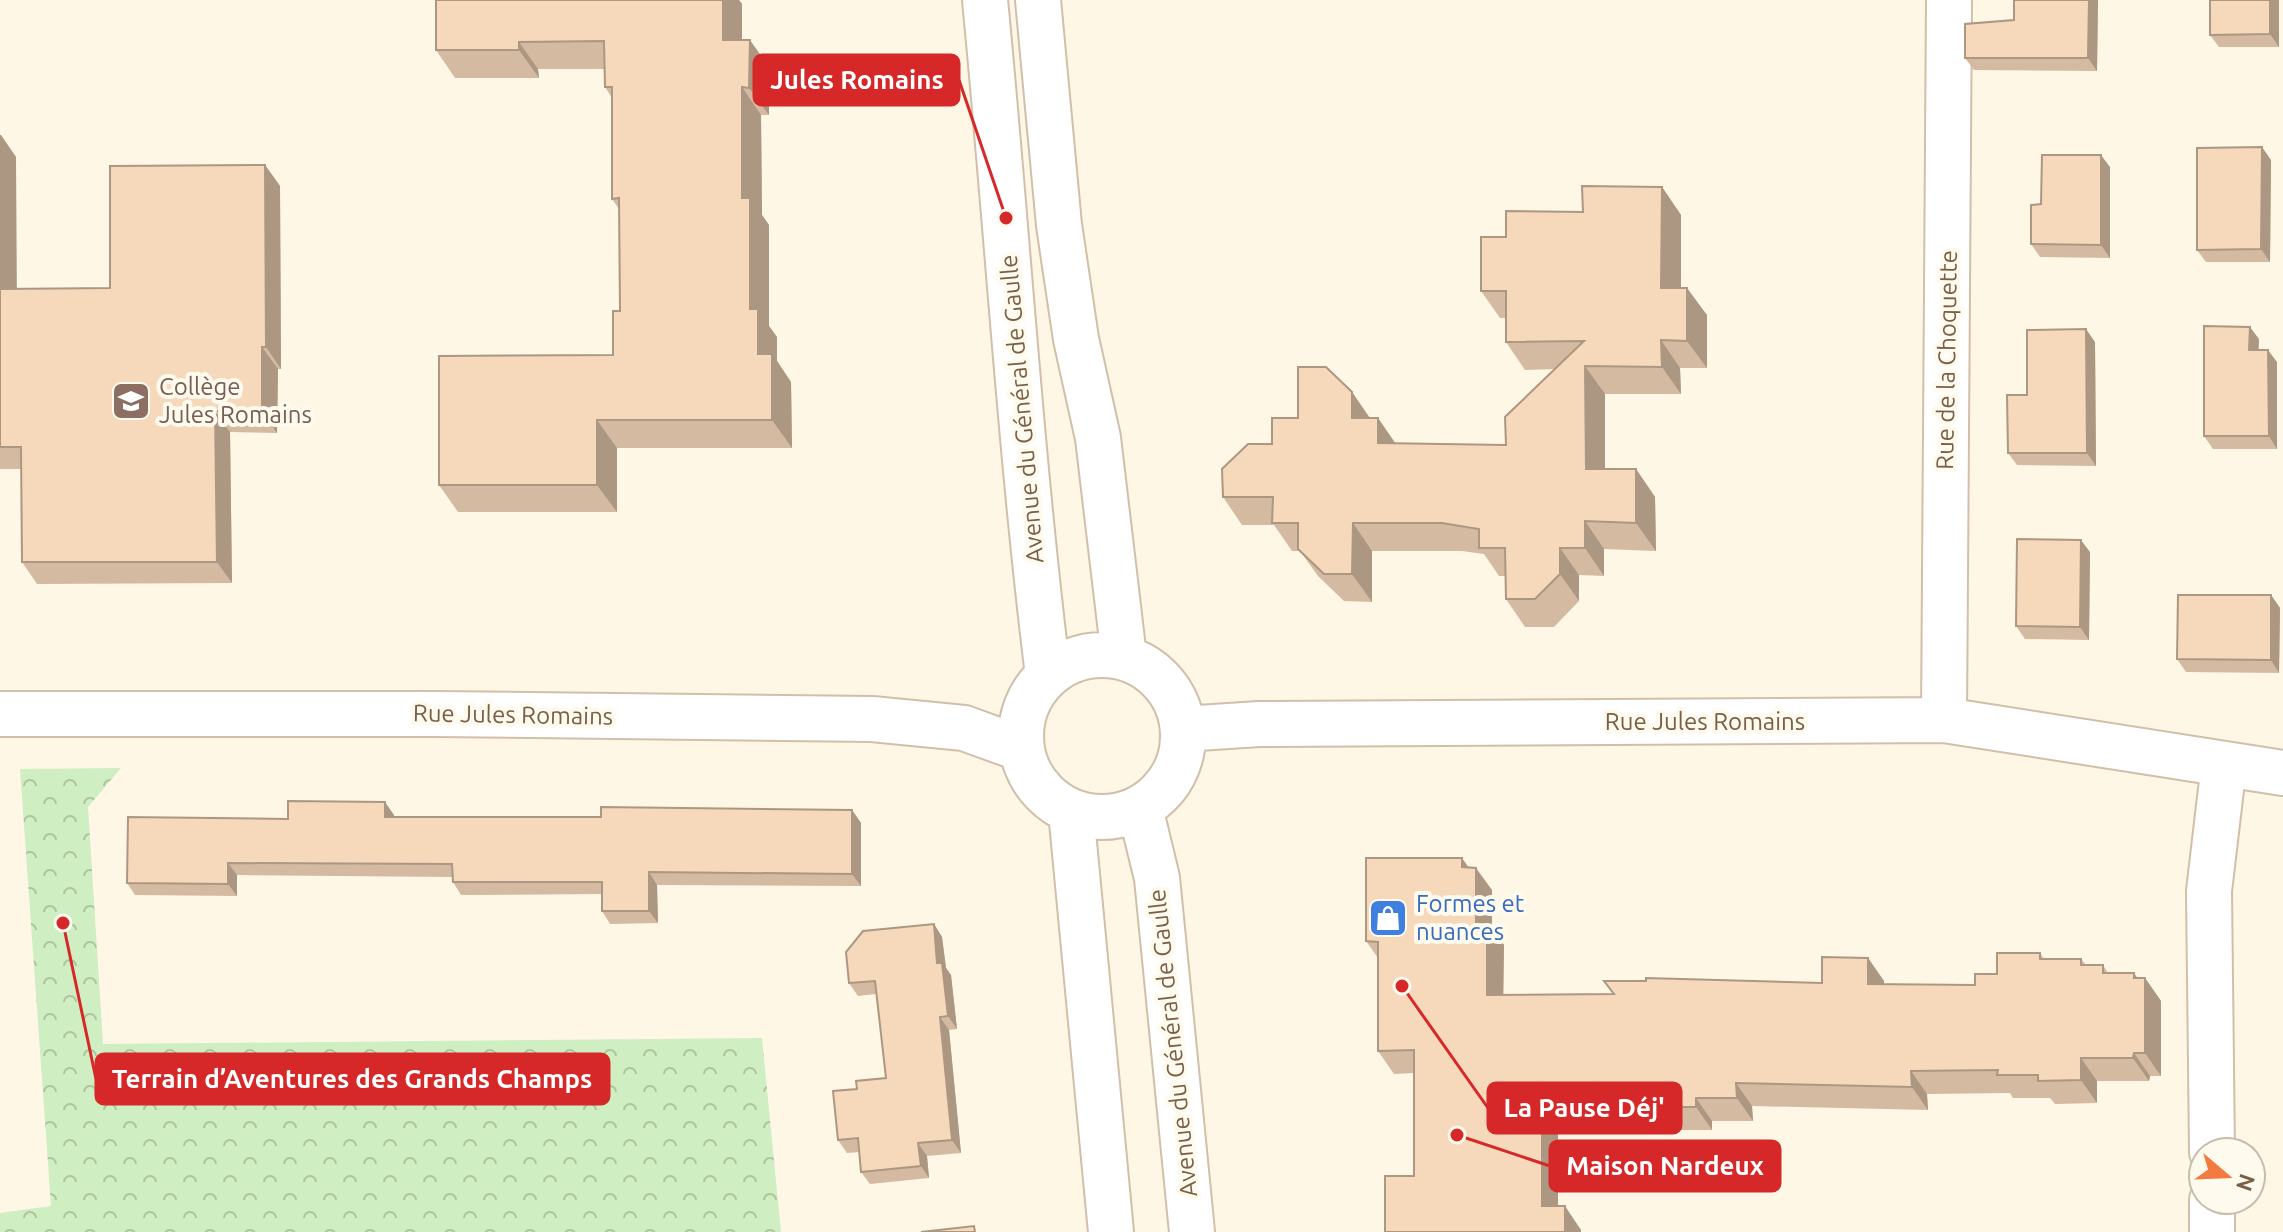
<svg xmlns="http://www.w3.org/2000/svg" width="2283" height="1232" viewBox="0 0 2283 1232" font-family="Ubuntu,sans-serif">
<defs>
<pattern id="forest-crowns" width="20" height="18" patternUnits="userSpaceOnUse" patternTransform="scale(2)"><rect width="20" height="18" fill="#cfeec2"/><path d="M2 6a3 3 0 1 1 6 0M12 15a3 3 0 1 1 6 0" fill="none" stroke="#adc49f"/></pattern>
</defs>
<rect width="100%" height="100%" fill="#fef7e5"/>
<path fill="url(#forest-crowns)" d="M 121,768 L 88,807 L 103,1044 L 762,1038 L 781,1232 L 0,1232 L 0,1213 L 51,1206 L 20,769 Z"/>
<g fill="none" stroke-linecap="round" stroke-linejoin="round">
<defs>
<path id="minor" d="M 985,0 C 1007,225 1020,450 1048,675
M 1038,0 L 1059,225 L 1076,339 L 1098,438 L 1124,657
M1021 736a81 81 0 1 1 162 0a81 81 0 1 1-162 0Z
M 0,714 L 434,714 L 872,719 L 964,728 L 1022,749
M 1944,720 L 1949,0
M 1183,729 L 1259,724 L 1944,720 L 2283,773
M 1140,808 L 1157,878 L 1192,1232
M 1071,811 L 1111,1232
M 2212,1152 L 2209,891 L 2224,764
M 2212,1200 L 2212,1232"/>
</defs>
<use href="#minor" stroke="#d1bfaa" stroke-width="48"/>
<use href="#minor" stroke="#fff" stroke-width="44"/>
</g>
<path fill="#d4baa0" d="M 436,0 L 739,0 L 742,4 L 742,40 L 769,67 L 769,115 L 761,115 L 762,215 L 769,225 L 769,326 L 777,337 L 777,361 L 791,382 L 792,448 L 617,448 L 617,512 L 458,512 L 439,485 L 613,355 L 620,311 L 619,209 L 612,199 L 612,98 L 605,87 L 605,69 L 538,69 L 539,78 L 455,78 L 436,50 Z
M 2098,0 L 2097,71 L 1974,70 L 1965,58 L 2014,20 Z
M 2279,0 L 2279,47 L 2219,47 L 2210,35 Z
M 0,135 L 16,157 L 16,289 L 110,288 L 265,165 L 280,186 L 281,369 L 278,369 L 277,433 L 230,432 L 232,583 L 37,584 L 22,562 L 22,469 L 0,469 Z
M 2271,160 L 2270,262 L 2206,262 L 2197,250 Z
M 2110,167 L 2110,258 L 2040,257 L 2031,244 L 2041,204 Z
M 1662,187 L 1681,215 L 1681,288 L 1707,315 L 1707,368 L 1680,368 L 1681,394 L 1605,394 L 1605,469 L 1636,469 L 1655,497 L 1656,551 L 1604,549 L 1604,576 L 1579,575 L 1579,601 L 1554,627 L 1525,627 L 1506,599 L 1505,576 L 1499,576 L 1484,554 L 1462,551 L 1372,551 L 1372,602 L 1344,601 L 1318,576 L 1300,551 L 1292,551 L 1274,525 L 1242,525 L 1223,497 L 1298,418 L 1352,392 L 1370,418 L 1378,418 L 1396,444 L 1506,445 L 1555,369 L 1525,370 L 1506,342 L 1506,318 L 1500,318 L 1481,291 L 1506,237 Z
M 2259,339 L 2258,350 L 2277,362 L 2277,449 L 2213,449 L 2204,436 Z
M 2095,342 L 2096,466 L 2017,465 L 2008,453 Z
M 2090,552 L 2089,640 L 2025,639 L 2016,626 Z
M 2271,595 L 2280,608 L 2279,673 L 2186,672 L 2177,659 Z
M 852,810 L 861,823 L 861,886 L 657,885 L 658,923 L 610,924 L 602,911 L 602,894 L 461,895 L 453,882 L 452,877 L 237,875 L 237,896 L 135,895 L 127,883 L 288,819 L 394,815 L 394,817 L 601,817 Z
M 1469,867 L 1492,890 L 1492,929 L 1504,945 L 1503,995 L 1614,994 L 1822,983 L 1868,958 L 1884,981 L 1884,985 L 1975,985 L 2040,953 L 2044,959 L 2081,959 L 2086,965 L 2103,965 L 2108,973 L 2137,978 L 2145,978 L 2161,1001 L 2161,1076 L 2150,1076 L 2149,1081 L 2097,1081 L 2097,1103 L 2055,1104 L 2050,1098 L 2013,1098 L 2010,1093 L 1927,1094 L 1928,1110 L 1752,1106 L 1753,1121 L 1712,1121 L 1712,1130 L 1663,1130 L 1656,1120 L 1558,1121 L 1558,1206 L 1581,1230 L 1581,1232 L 1385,1232 L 1414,1176 L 1414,1073 L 1394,1074 L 1378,1051 L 1378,958 L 1366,941 Z
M 934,924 L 942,937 L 946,968 L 951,975 L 957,1029 L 949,1030 L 961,1153 L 927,1156 L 929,1178 L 870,1184 L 861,1172 L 859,1152 L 847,1153 L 838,1140 L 857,1089 L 886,1078 L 876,994 L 858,996 L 849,983 Z"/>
<path fill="#ac9782" d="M 723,0 L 739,0 L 742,4 L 742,67 L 723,40 Z
M 2089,0 L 2098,0 L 2097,71 L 2088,58 Z
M 2270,0 L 2279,0 L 2279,47 L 2270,34 Z
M 750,40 L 769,67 L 769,115 L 749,88 Z
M 519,42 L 538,69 L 539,78 L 519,50 Z
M 742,87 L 761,115 L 762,215 L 769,225 L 769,326 L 777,337 L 777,361 L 791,382 L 792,448 L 772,420 L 758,354 L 750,309 L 742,198 Z
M 1,135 L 16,157 L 17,311 L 1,289 Z
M 2262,147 L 2271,160 L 2270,262 L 2261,249 Z
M 2101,155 L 2110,167 L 2110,258 L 2101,245 Z
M 265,165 L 280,186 L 281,369 L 266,347 Z
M 1662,187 L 1681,215 L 1681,315 L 1661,288 Z
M 1687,288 L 1707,315 L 1707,368 L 1687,341 Z
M 2250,327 L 2259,339 L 2258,362 L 2249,350 Z
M 2086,329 L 2095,342 L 2096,466 L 2087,453 Z
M 1661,340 L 1680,368 L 1681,394 L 1662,367 Z
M 262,347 L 278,369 L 277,433 L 262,411 Z
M 2268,350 L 2277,362 L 2277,449 L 2269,436 Z
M 1585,366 L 1605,394 L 1605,497 L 1586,469 Z
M 1352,392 L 1371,420 L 1352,418 Z
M 215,411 L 230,432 L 232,583 L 217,562 Z
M 1378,418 L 1397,446 L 1378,443 Z
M 597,420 L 617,448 L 617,512 L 597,485 Z
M 1636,469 L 1655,497 L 1656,551 L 1636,523 Z
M 1585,521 L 1604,549 L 1604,576 L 1585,548 Z
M 1353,523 L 1372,551 L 1372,602 L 1352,574 Z
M 2081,540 L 2090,552 L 2089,640 L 2080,627 Z
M 1560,548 L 1579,575 L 1579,601 L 1560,574 Z
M 2271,595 L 2280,608 L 2279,673 L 2271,660 Z
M 385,802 L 394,815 L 394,830 L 385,817 Z
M 852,810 L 861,823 L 861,886 L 852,874 Z
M 1462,858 L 1476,878 L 1476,868 L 1492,890 L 1492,929 L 1504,945 L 1503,1018 L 1487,995 L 1476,922 L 1462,867 Z
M 228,863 L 237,875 L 237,896 L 228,884 Z
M 649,872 L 657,885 L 658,923 L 649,911 Z
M 934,924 L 942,937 L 946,968 L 951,975 L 957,1029 L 948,1016 L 937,963 Z
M 1868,958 L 1884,981 L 1884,1007 L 1868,984 Z
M 2134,973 L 2145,989 L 2145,978 L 2161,1001 L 2161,1076 L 2145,1053 Z
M 940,1017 L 949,1030 L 961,1153 L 952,1140 Z
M 2134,1053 L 2150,1076 L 2149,1081 L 2133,1058 Z
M 2081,1058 L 2097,1081 L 2097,1103 L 2081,1080 Z
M 1911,1071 L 1927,1094 L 1928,1110 L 1912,1087 Z
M 1736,1083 L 1752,1106 L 1753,1121 L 1737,1098 Z
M 1542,1098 L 1558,1121 L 1558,1229 L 1542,1206 Z
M 1696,1098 L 1712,1121 L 1712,1130 L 1696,1107 Z
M 918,1143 L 927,1156 L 929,1178 L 921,1166 Z
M 1565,1206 L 1581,1230 L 1581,1232 L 1565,1232 Z"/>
<path fill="#f6d8ba" stroke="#ac9782" stroke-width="2" d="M 436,0 L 723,0 L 723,40 L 750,40 L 749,88 L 742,87 L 742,198 L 750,198 L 750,309 L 758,309 L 758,354 L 772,354 L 772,420 L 597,420 L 597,485 L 439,485 L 439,356 L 613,355 L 613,311 L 620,311 L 619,198 L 612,199 L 612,87 L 605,87 L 604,41 L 519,42 L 519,50 L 436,50 Z
M 2014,0 L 2089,0 L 2088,58 L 1965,58 L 1965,24 L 2014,20 Z
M 2210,0 L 2270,0 L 2270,34 L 2210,35 Z
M 0,135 L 1,289 L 110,288 L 110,166 L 265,165 L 266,347 L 262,347 L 262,411 L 215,411 L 217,562 L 22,562 L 21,447 L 0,447 Z
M 2262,147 L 2261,249 L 2197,250 L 2197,148 Z
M 2042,155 L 2101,155 L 2101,245 L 2031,244 L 2031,205 L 2041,204 Z
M 1582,186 L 1662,187 L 1661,288 L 1687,288 L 1687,341 L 1661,340 L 1662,367 L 1585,366 L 1586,469 L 1636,469 L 1636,523 L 1585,521 L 1585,548 L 1560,548 L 1560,574 L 1535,599 L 1506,599 L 1505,548 L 1479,548 L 1479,529 L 1442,523 L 1353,523 L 1352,574 L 1324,574 L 1298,549 L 1298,523 L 1272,523 L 1273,497 L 1223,497 L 1222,469 L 1248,444 L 1272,444 L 1272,418 L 1298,418 L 1298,367 L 1326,367 L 1352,392 L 1352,418 L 1378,418 L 1378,443 L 1506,445 L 1505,417 L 1584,341 L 1506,342 L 1506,291 L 1481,291 L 1481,237 L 1506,237 L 1506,211 L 1583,212 Z
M 2204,326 L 2250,327 L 2249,350 L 2268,350 L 2269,436 L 2204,436 Z
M 2086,329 L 2087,453 L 2008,453 L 2007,395 L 2027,395 L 2027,330 Z
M 2017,539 L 2081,540 L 2080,627 L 2016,626 Z
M 2178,595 L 2271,595 L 2271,660 L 2177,659 Z
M 288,801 L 385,802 L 385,817 L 601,817 L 601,807 L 852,810 L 852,874 L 649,872 L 649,911 L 602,911 L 602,882 L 453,882 L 452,864 L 228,863 L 228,884 L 127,883 L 128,817 L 288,819 Z
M 1366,858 L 1462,858 L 1462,867 L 1476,868 L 1476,922 L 1487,922 L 1487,995 L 1614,994 L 1604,981 L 1646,981 L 1646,978 L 1822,983 L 1822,957 L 1868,958 L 1868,984 L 1975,985 L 1975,974 L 1997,974 L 1997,953 L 2040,953 L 2040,959 L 2081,959 L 2081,965 L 2103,965 L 2103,973 L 2134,973 L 2134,978 L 2145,978 L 2145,1053 L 2134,1053 L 2133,1058 L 2081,1058 L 2081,1080 L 2038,1081 L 2038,1075 L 1997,1075 L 1998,1070 L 1911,1071 L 1912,1087 L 1736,1083 L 1737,1098 L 1696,1098 L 1696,1107 L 1646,1107 L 1646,1097 L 1542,1098 L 1542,1206 L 1565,1206 L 1565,1232 L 1385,1232 L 1385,1176 L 1414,1176 L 1414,1050 L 1378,1051 L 1378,942 L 1366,941 Z
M 934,924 L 937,963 L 942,963 L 948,1016 L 940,1017 L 952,1140 L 918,1143 L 921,1166 L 861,1172 L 858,1138 L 838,1140 L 833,1091 L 857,1089 L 856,1081 L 886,1078 L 875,981 L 849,983 L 846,952 L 863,931 Z
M 974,1226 L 975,1232 L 921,1232 Z"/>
<defs>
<symbol id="school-square" viewBox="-11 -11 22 22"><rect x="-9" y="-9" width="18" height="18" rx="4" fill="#8d6e63" stroke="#fffaee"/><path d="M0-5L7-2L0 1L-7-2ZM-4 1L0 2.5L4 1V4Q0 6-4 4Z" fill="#fff"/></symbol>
<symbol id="shop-square" viewBox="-11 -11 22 22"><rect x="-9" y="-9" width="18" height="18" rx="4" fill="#3f7fe0" stroke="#fffaee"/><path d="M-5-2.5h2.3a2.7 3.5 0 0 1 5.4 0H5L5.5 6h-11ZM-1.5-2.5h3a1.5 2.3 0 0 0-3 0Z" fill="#fff"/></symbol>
</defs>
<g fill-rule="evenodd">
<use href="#school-square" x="109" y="379" width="44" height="44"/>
<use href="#shop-square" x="1366" y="896" width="44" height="44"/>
</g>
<g text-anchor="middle" stroke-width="8" stroke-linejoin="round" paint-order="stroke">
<g font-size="24" fill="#7a5f47" stroke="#fffaee">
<text transform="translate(1947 360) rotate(-89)" y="8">Rue de la Choquette</text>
<text transform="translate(1022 409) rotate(-95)" y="8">Avenue du Général de Gaulle</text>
<text transform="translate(513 715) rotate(1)" y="8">Rue Jules Romains</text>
<text x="1705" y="730">Rue Jules Romains</text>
<text transform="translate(1173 1043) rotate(-96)" y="8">Avenue du Général de Gaulle</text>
</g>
<g font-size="24" fill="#785e54" stroke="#fffaee" text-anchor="start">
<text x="159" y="395">Collège<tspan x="159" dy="28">Jules Romains</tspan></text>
</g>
<g font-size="24" fill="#366cbe" stroke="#fffaee" text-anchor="start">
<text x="1416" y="912">Formes et<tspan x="1416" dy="28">nuances</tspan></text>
</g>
</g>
<path fill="none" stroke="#d62828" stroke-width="3" d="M1006 218L959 80M63 923L96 1079M1402 986L1488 1108M1457 1135L1550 1166"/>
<g fill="#d62828" stroke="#fffaee" stroke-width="3">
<circle cx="1006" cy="218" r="8"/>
<circle cx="63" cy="923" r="8"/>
<circle cx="1402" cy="986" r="8"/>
<circle cx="1457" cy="1135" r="8"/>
</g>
<g fill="#d62828" stroke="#d62828" stroke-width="3">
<rect x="754" y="55" width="205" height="50" rx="8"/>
<rect x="96" y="1054" width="513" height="50" rx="8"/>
<rect x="1488" y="1083" width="193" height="50" rx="8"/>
<rect x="1550" y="1141" width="230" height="50" rx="8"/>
</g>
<g font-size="26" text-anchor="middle" font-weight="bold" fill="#fff">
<text x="857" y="89">Jules Romains</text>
<text x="352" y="1088">Terrain d’Aventures des Grands Champs</text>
<text x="1584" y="1117">La Pause Déj'</text>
<text x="1665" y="1175">Maison Nardeux</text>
</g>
<g transform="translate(2227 1176) rotate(109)"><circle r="38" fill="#fffaee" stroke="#cabcab" stroke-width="2"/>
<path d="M0-6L14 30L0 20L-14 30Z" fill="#f37a40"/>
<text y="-12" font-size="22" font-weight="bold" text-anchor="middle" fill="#7a5f47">N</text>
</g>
</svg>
